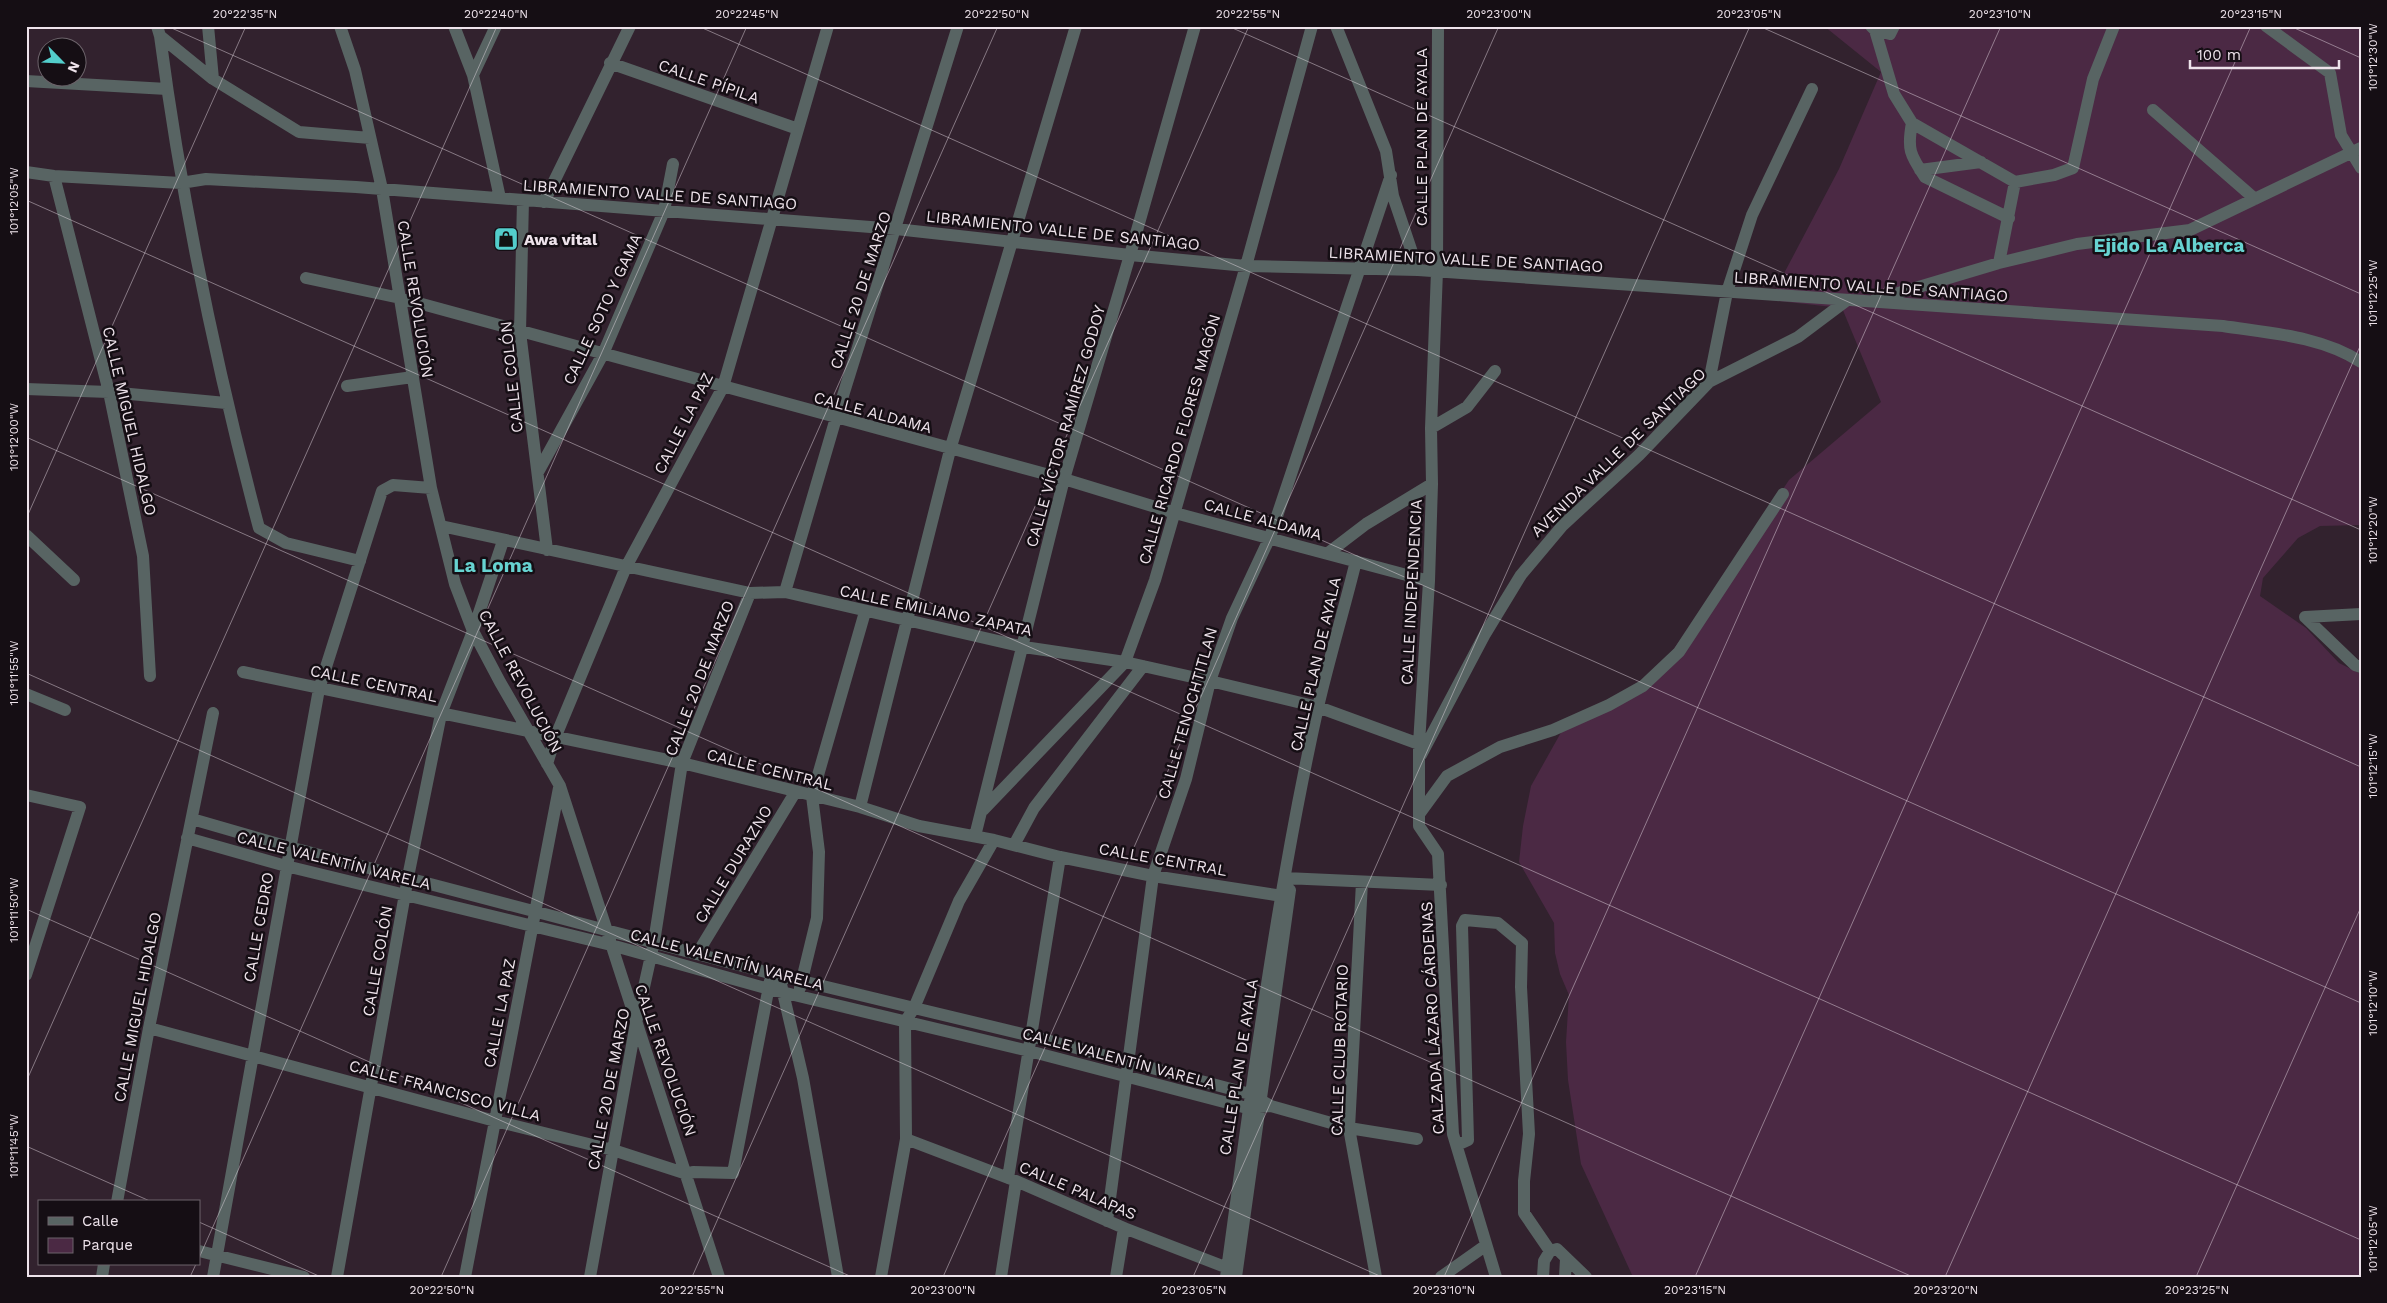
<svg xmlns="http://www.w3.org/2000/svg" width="2387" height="1303" viewBox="0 0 2387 1303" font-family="'Work Sans',sans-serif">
<rect width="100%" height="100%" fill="#32222e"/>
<path fill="#4b2944" d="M 1824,26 L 2361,26 L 2361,525 L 2320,526 L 2298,538 L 2263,578 L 2260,596 L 2306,628 L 2339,663 L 2361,674 L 2361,1277 L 1633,1277 L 1581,1164 L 1568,1080 L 1566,1042 L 1569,995 L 1560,974 L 1555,953 L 1554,923 L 1519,862 L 1523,826 L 1531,786 L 1568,720 L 1653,677 L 1706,605 L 1789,480 L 1881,402 L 1842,308 L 1770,300 L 1839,169 L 1881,72 Z"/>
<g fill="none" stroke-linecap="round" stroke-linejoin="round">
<path stroke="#586463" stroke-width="12" d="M 157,26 L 160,36 C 182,203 216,366 259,528 L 286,543 L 360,561
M 208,26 L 213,79
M 340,26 L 355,70 L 382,189 L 431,488 L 455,584 L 473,631 L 500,682 L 560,786 L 719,1277
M 454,26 L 473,75 L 500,198
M 1336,26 L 1386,151 L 1393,196 L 1418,270
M 1438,26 L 1437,271 L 1431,428 L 1432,484 L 1429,581 L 1419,744 L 1419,826 L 1438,854 L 1453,1134 L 1496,1277
M 1871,26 L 1875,30 L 1894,94 L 1912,123 C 1907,149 1910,155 1925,177 L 2009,218
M 2266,26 L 2330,73 L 2341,135 L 2361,168
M 1875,30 L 1890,34 L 1894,26
M 160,36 L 213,79 L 299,132 L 370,138
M 610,63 L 798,129
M 473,75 L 496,26
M 26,81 L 167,89
M 2153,110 L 2255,199
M 1912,123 L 2015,182
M 1920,170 L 1981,162
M 26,172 L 54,176 L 181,183 L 206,179 L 356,187 L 896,229 L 1130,255 L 1246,266 L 1418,270 L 2223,326 C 2269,333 2321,336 2361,362
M 54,176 L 109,392 L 143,556 L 150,676
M 523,200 L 520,332 L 547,550
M 544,202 L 630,26
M 1999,263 L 2015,182 L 2054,175 L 2073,168 L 2093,79 L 2114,26
M 306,278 L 400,298 L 1064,479 L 1175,513 L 1429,581
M 1875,300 L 1999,263 L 2077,244 L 2190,230 L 2361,148
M 1709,382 L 1727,292 L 1752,215 L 1812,89
M 347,386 L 413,377
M 26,389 L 109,392 L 226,403
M 1431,428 L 1467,407 L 1495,371
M 538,472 L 603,354 L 664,211 L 673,164
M 441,526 L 750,593 L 785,592 L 1024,647 L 1125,662 L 1210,681 L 1318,707 L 1419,744
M 26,535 L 74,580
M 1328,553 L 1366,524 L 1432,484
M 785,592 L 836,418 L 958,26
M 2305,617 L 2355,665 L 2361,667
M 2305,617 L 2361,614
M 243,672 L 682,763 L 860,807 L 919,826 L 994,840 L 1060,857 L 1153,876 L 1289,897
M 26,694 L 65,710
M 1421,755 L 1485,634 L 1521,575 L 1563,525 L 1639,455 L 1709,382 L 1798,337 L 1846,301
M 547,764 L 555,738 L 626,567 L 723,387 L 828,26
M 26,795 L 80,807 L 26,975
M 860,807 L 950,450 L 1076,26
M 983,810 L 1125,662 L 1155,580 L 1246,266 L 1312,26
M 1420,813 L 1447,776 L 1500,747 L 1553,730 L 1609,705 L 1643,686 L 1679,652 L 1783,494
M 192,819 L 289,847 L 781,976 L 1031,1036 L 1250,1094 L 1271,1106 L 1349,1128 L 1417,1139
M 975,836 L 1064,479 L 1130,255 L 1195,26
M 187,838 L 286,866 L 611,945 L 769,989 L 1029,1051 L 1247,1108 L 1271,1106
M 1014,845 L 1034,808 L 1143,666
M 1285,878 L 1441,885
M 1362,882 L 1349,1128 L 1376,1277
M 697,954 L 796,791
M 781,984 L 803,1078 L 838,1277
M 800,988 L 817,918 L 819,852 L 812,796 L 865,612
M 149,1028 L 495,1121 L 613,1150 L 687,1174 L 693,1172 L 733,1173 L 770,981
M 906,1139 L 1016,1181 L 1124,1228 L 1233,1270
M 1457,1145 L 1468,1140 L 1462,926 L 1465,920 L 1498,923 L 1522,943 L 1521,987 L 1529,1134 L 1524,1181 L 1524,1213 L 1550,1251 L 1557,1249 L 1586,1277
M 1008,1178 L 1060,857
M 117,1202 L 149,1028 L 213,713
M 1107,1221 L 1153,876 L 1186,779 L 1210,681 L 1232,618 L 1270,537 L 1391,175
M 199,1251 L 304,1277
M 102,1277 L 104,1264
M 213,1277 L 319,689 L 382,491 L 393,485 L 431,488
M 337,1277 L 408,877 L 441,714 L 473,631 L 503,541
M 465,1277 L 559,788
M 590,1277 L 636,1023 L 654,942 L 682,763 L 750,593
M 881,1277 L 906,1139 L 905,1022 L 914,1008 L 959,901 L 994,840
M 1001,1277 L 1016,1181
M 1116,1277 L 1124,1228
M 1226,1277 C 1252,1086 1276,895 1318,707 C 1329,659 1344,610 1356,561
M 1236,1277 L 1290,890
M 1441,1277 L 1485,1246
M 1543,1277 L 1544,1261 L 1550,1251
M 1565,1277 L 1566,1259"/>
</g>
<path fill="none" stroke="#eee3eb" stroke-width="1" stroke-opacity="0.45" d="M 167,26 L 2361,1003M 698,26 L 2361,767M 1228,26 L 2361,530M 1759,26 L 2361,294M 2290,26 L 2361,58M 26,200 L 2361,1240M 26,437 L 1913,1277M 26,519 L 246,26M 26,673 L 1382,1277M 26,909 L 852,1277M 26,1082 L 497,26M 26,1146 L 152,1202M 199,1222 L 321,1277M 199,1258 L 747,26M 190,1277 L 196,1264M 441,1277 L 998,26M 692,1277 L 1249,26M 943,1277 L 1499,26M 1193,1277 L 1750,26M 1444,1277 L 2001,26M 1695,1277 L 2251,26M 1945,1277 L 2361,344M 2196,1277 L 2361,907"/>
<defs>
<symbol id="shop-square" viewBox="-11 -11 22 22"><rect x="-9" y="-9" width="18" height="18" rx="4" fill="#53cdcb" stroke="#150e14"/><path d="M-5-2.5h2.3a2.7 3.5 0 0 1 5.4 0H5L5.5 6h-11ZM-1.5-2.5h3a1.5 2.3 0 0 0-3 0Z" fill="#111"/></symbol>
</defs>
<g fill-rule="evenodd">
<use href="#shop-square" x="492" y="225" width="28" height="28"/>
</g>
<g text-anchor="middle" stroke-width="5" stroke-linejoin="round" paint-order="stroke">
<g font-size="16" fill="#eee3eb" stroke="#150e14">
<text transform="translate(709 81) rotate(19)" y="6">CALLE PÍPILA</text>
<text transform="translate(1421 137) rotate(-90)" y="6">CALLE PLAN DE AYALA</text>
<text transform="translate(660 194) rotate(4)" y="6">LIBRAMIENTO VALLE DE SANTIAGO</text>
<text transform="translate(1063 230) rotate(6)" y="6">LIBRAMIENTO VALLE DE SANTIAGO</text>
<text transform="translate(1466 259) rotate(3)" y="6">LIBRAMIENTO VALLE DE SANTIAGO</text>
<text transform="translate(1871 286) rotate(4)" y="6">LIBRAMIENTO VALLE DE SANTIAGO</text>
<text transform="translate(860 290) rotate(-72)" y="6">CALLE 20 DE MARZO</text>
<text transform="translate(416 299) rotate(81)" y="6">CALLE REVOLUCIÓN</text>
<text transform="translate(602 309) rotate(-65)" y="6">CALLE SOTO Y GAMA</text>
<text transform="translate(511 377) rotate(-96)" y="6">CALLE COLÓN</text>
<text transform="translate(873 412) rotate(15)" y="6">CALLE ALDAMA</text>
<text transform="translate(130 421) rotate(77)" y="6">CALLE MIGUEL HIDALGO</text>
<text transform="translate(683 423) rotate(-63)" y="6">CALLE LA PAZ</text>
<text transform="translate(1065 426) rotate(-74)" y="6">CALLE VÍCTOR RAMÍREZ GODOY</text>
<text transform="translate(1179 439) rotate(-74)" y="6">CALLE RICARDO FLORES MAGÓN</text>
<text transform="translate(1618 452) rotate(-44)" y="6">AVENIDA VALLE DE SANTIAGO</text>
<text transform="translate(1263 519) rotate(15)" y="6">CALLE ALDAMA</text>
<text transform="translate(1411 592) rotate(-87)" y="6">CALLE INDEPENDENCIA</text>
<text transform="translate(936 610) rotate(12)" y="6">CALLE EMILIANO ZAPATA</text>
<text transform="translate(1315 664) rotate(-77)" y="6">CALLE PLAN DE AYALA</text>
<text transform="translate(699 678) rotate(-69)" y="6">CALLE 20 DE MARZO</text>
<text transform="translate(521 681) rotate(62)" y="6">CALLE REVOLUCIÓN</text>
<text transform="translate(374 683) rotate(12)" y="6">CALLE CENTRAL</text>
<text transform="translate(1187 713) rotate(-74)" y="6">CALLE TENOCHTITLAN</text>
<text transform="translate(770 769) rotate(14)" y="6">CALLE CENTRAL</text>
<text transform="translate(1163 859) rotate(10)" y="6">CALLE CENTRAL</text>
<text transform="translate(334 860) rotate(14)" y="6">CALLE VALENTÍN VARELA</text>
<text transform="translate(733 864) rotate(-59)" y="6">CALLE DURAZNO</text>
<text transform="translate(258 927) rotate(-80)" y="6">CALLE CEDRO</text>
<text transform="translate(727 959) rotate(15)" y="6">CALLE VALENTÍN VARELA</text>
<text transform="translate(377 961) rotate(-80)" y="6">CALLE COLÓN</text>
<text transform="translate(137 1007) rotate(-79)" y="6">CALLE MIGUEL HIDALGO</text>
<text transform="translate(499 1013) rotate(-79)" y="6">CALLE LA PAZ</text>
<text transform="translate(1432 1018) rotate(-93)" y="6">CALZADA LÁZARO CÁRDENAS</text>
<text transform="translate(1339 1050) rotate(-88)" y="6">CALLE CLUB ROTARIO</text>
<text transform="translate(1119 1058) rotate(15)" y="6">CALLE VALENTÍN VARELA</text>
<text transform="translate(666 1060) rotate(71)" y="6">CALLE REVOLUCIÓN</text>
<text transform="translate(1238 1067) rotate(-81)" y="6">CALLE PLAN DE AYALA</text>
<text transform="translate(608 1089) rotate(-79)" y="6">CALLE 20 DE MARZO</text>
<text transform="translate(445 1090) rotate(15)" y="6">CALLE FRANCISCO VILLA</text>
<text transform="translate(1078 1190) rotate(23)" y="6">CALLE PALAPAS</text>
</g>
<g font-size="16" font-weight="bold" fill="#eee3eb" stroke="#150e14" text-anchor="start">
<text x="524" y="245">Awa vital</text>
</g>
<g font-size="19" font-weight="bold" fill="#67d3d1" stroke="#150e14">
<text x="2169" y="252">Ejido La Alberca</text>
<text x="493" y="572">La Loma</text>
</g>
</g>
<rect width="2387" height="1303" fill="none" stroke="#150e14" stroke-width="55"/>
<rect x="38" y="1200" width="162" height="65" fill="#150e14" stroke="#6c636a"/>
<rect x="48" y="1217" width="25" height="8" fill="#586463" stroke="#6c636a"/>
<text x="82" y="1226" font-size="15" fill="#eee3eb">Calle</text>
<rect x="48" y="1238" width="25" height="15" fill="#4b2944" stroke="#6c636a"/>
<text x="82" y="1250" font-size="15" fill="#eee3eb">Parque</text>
<g transform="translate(62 62) rotate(114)"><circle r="24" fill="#150e14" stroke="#6c636a"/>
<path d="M0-4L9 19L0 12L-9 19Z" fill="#53cdcb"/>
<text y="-8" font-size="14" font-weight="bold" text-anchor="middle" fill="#eee3eb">N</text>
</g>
<path d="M2190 60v8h149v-8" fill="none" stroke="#eee3eb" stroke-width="2.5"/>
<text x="2197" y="60" font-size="15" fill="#eee3eb" stroke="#150e14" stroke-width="4" paint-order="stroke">100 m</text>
<rect x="28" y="28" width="2332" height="1248" fill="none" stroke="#eee3eb" stroke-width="2"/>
<g font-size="12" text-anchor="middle" fill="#eee3eb">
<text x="245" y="18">20°22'35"N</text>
<text x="496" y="18">20°22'40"N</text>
<text x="747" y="18">20°22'45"N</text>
<text x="997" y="18">20°22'50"N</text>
<text x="1248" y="18">20°22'55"N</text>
<text x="1499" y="18">20°23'00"N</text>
<text x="1749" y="18">20°23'05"N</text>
<text x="2000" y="18">20°23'10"N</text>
<text x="2251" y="18">20°23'15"N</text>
<text transform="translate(2373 57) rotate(-90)" y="4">101°12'30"W</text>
<text transform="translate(14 201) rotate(-90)" y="4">101°12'05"W</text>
<text transform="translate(2373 293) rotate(-90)" y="4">101°12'25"W</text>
<text transform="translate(14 437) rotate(-90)" y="4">101°12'00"W</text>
<text transform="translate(2373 530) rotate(-90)" y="4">101°12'20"W</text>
<text transform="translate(14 673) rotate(-90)" y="4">101°11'55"W</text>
<text transform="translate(2373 766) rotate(-90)" y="4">101°12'15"W</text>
<text transform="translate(14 910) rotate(-90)" y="4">101°11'50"W</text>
<text transform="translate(2373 1003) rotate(-90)" y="4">101°12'10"W</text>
<text transform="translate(14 1146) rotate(-90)" y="4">101°11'45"W</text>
<text transform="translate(2373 1239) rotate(-90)" y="4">101°12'05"W</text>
<text x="442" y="1294">20°22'50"N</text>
<text x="692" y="1294">20°22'55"N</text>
<text x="943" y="1294">20°23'00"N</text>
<text x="1194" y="1294">20°23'05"N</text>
<text x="1444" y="1294">20°23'10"N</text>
<text x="1695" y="1294">20°23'15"N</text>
<text x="1946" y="1294">20°23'20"N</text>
<text x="2197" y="1294">20°23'25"N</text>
</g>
</svg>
